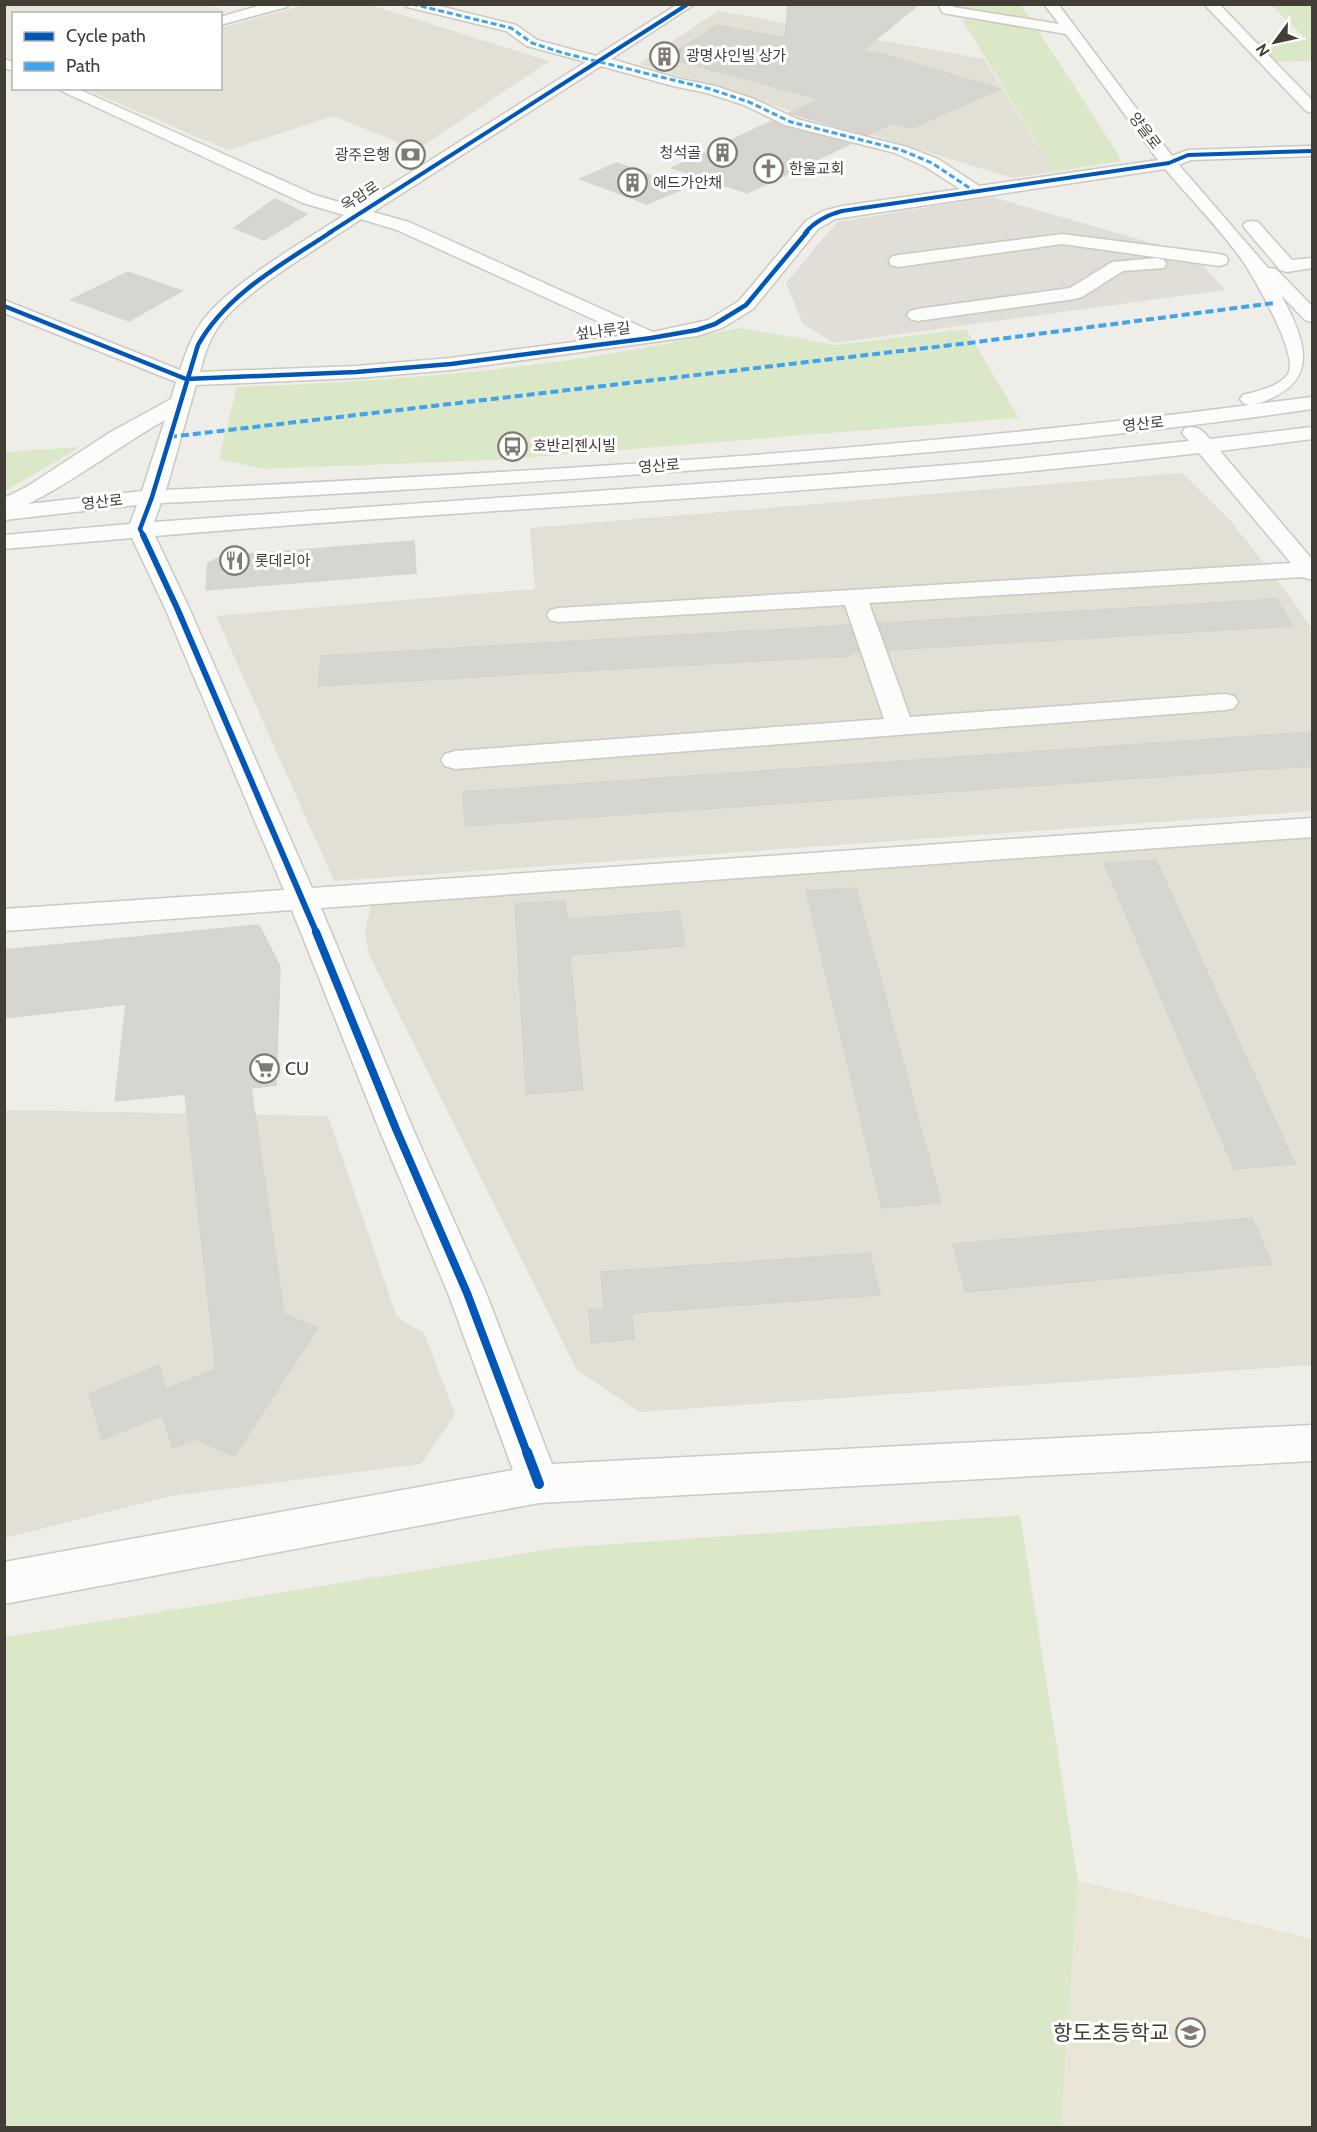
<svg xmlns="http://www.w3.org/2000/svg" width="1317" height="2132" viewBox="0 0 1317 2132" font-family="Cabin,'Noto Sans KR',sans-serif">
<rect width="100%" height="100%" fill="#eeede7"/>
<path fill="#e2dfd5" d="M 305,5 L 370,5 L 549,61 L 416,150 L 334,116 L 228,150 L 85,89 L 220,88 L 221,28 Z
M 718,11 L 984,59 L 1054,172 L 1013,178 L 639,64 Z
M 1182,473 L 1229,519 L 1291,598 L 1312,629 L 1312,811 L 334,881 L 216,616 L 535,589 L 530,528 Z
M 1312,834 L 1312,1365 L 639,1412 L 577,1370 L 370,957 L 365,933 L 371,906 Z
M 5,1110 L 328,1116 L 397,1317 L 424,1333 L 455,1414 L 421,1464 L 170,1496 L 5,1538 Z"/>
<path fill="#e1ded8" d="M 992,197 L 1194,255 L 1225,290 L 834,343 L 803,324 L 786,283 L 837,222 Z"/>
<path fill="#e9e5d7" d="M 208,5 L 228,12 L 221,14 L 14,14 L 13,60 L 5,56 L 5,5 Z
M 1078,1881 L 1312,1939 L 1312,2127 L 1061,2128 Z"/>
<path fill="#dae8c8" d="M 953,5 L 1020,5 L 1031,19 L 961,9 Z
M 1271,5 L 1310,5 L 1312,7 L 1312,61 L 1266,62 L 1246,41 L 1307,40 Z
M 962,19 L 1027,27 L 1039,32 L 1118,154 L 1121,161 L 1054,172 Z
M 739,328 L 836,345 L 966,329 L 1019,418 L 495,460 L 262,469 L 219,459 L 237,387 C 369,382 502,373 632,350 C 668,344 704,335 739,328 Z
M 80,447 L 9,489 L 5,489 L 5,452 Z
M 1020,1515 L 1078,1881 L 1061,2127 L 5,2127 L 5,1637 L 558,1548 Z"/>
<path fill="#d7d5d0" stroke="#d6d4cd" stroke-width="1.5" d="M 788,4 L 919,4 L 862,51 L 886,55 L 1000,89 L 912,128 L 893,123 L 868,135 L 789,113 L 820,99 L 666,58 L 717,25 L 785,38 Z
M 772,121 L 784,127 L 850,144 L 747,193 L 672,168 Z
M 617,163 L 685,188 L 647,204 L 580,179 Z
M 275,199 L 307,214 L 264,240 L 234,228 Z
M 128,272 L 182,291 L 129,321 L 71,300 Z
M 414,541 L 416,573 L 206,590 L 208,563 L 222,556 Z
M 1276,599 L 1293,626 L 888,650 L 879,623 Z
M 850,625 L 859,652 L 849,652 L 850,656 L 318,686 L 321,656 Z
M 1312,732 L 1312,766 L 465,826 L 463,792 Z
M 1156,860 L 1295,1164 L 1234,1169 L 1104,863 Z
M 856,888 L 941,1203 L 882,1208 L 806,891 Z
M 565,901 L 567,919 L 679,911 L 685,946 L 570,955 L 583,1090 L 526,1094 L 515,904 Z
M 259,925 L 280,967 L 276,1085 L 251,1088 L 284,1314 L 318,1328 L 234,1456 L 196,1439 L 173,1448 L 162,1415 L 102,1440 L 89,1394 L 159,1365 L 166,1389 L 216,1369 L 185,1094 L 115,1101 L 126,1004 L 4,1018 L 4,950 Z
M 1252,1218 L 1272,1264 L 966,1292 L 953,1244 Z
M 870,1253 L 880,1295 L 632,1313 L 634,1339 L 591,1343 L 589,1310 L 604,1309 L 601,1272 Z"/>
<g fill="none" stroke-linecap="round" stroke-linejoin="round">
<defs>
<path id="minor" d="M 265,4 L 289,4 L 287,7 L 220,25 L 220,17 Z
M 405,4 L 431,4 L 516,25 L 537,40 L 596,56 L 678,4 L 695,4 L 611,59 L 680,79 L 715,86 L 754,99 L 797,119 L 907,147 L 938,159 L 979,186 L 1158,160 L 1066,34 L 948,14 L 943,13 L 938,4 L 952,4 L 953,7 L 1059,24 L 1044,4 L 1058,4 L 1172,156 L 1188,150 L 1312,146 L 1312,156 L 1191,160 L 1179,165 L 1268,268 L 1276,269 L 1312,306 L 1312,322 L 1305,320 L 1281,295 C 1311,349 1317,385 1256,404 L 1312,397 L 1312,409 C 1100,440 886,457 671,472 C 501,484 331,495 161,503 L 154,522 L 823,475 L 986,462 L 1189,441 L 1182,433 L 1185,428 C 1198,425 1202,430 1210,439 L 1312,427 L 1312,439 L 1220,451 L 1312,559 L 1312,580 L 1302,577 L 869,603 L 910,717 L 1225,694 L 1234,696 L 1238,702 L 1234,708 L 1225,710 L 455,769 L 445,766 L 441,760 L 445,754 L 455,751 L 884,719 L 845,605 L 559,622 L 550,620 L 547,615 L 550,610 L 559,608 L 1291,563 L 1199,453 C 852,495 503,506 155,536 L 189,608 L 312,888 L 1312,818 L 1312,837 L 321,908 L 413,1129 L 486,1293 L 552,1464 L 1312,1425 L 1312,1461 L 539,1503 L 4,1604 L 4,1562 L 513,1470 L 448,1293 L 379,1129 L 292,910 L 4,931 L 4,909 L 284,890 L 165,608 L 132,538 L 4,549 L 4,535 L 130,524 L 137,505 L 4,520 L 4,498 L 28,486 L 109,433 L 171,399 L 176,382 L 4,313 L 4,300 L 180,370 C 186,353 191,337 201,323 C 228,284 304,242 344,215 L 303,203 L 55,88 L 76,88 L 315,195 L 356,207 L 586,62 L 527,46 L 506,31 L 407,7 ZM 601,66 L 673,86 L 707,93 L 744,105 L 785,125 L 895,153 L 926,167 L 960,189 L 842,206 L 823,211 L 806,221 L 739,301 L 708,320 L 653,332 L 409,222 L 373,212 ZM 1165,169 C 1190,198 1217,226 1240,257 C 1252,274 1300,355 1288,374 C 1279,387 1257,391 1243,395 L 1240,399 L 1243,403 L 1249,405 C 890,452 527,472 166,490 L 196,385 L 356,378 L 451,370 L 697,336 L 722,328 L 753,309 L 818,229 L 835,219 ZM 361,219 L 397,230 L 628,335 L 451,358 L 356,366 L 200,372 C 204,357 208,342 217,329 C 239,293 324,245 361,219 ZM 165,420 L 142,491 L 28,504 C 76,480 119,446 165,420 Z
M 1204,4 L 1219,4 L 1312,100 L 1312,113 L 1306,111 Z
M 4,59 L 14,62 L 14,71 L 4,68 Z
M 1252,221 L 1258,222 L 1292,260 L 1312,258 L 1312,268 L 1287,272 L 1280,270 L 1243,226 L 1246,222 Z
M 1062,234 L 1219,254 L 1226,256 L 1228,260 L 1226,264 L 1219,266 L 1062,244 L 898,267 L 891,265 L 889,261 L 891,257 L 898,255 Z
M 1157,258 L 1164,260 L 1166,264 L 1164,268 L 1123,271 L 1082,297 L 1075,299 L 917,321 L 910,319 L 907,315 L 910,311 L 917,309 L 1070,288 L 1112,262 Z"/>
</defs>
<use href="#minor" stroke="#cac9c3" stroke-width="3"/>
<use href="#minor" fill="#fcfcfb" fill-rule="evenodd"/>
<path stroke="#3fa4eb" stroke-width="3" stroke-dasharray="6 3" stroke-linecap="butt" d="M 412,4 L 511,28 L 532,43 L 563,53 L 710,89 L 749,102 L 791,122 L 901,150 L 932,163 L 974,191"/>
<path stroke="#3fa4eb" stroke-width="4" stroke-dasharray="8 4" stroke-linecap="butt" d="M 169,437 L 969,343 L 1274,303"/>
<defs>
<path id="cycleway-far4" d="M 329,233 L 688,4
M 805,233 C 815,221 827,215 842,211 L 1169,163 L 1188,155 L 1312,151"/>
<path id="cycleway-far3" d="M 4,306 L 186,379 L 356,372 L 451,364 L 651,338 L 697,330 L 715,324 L 746,305 L 807,232
M 144,537 L 140,529 L 152,497 L 198,345 C 227,293 283,264 331,232"/>
<path id="cycleway-far2" d="M 143,535 L 177,608 L 317,934"/>
<path id="cycleway-far1" d="M 316,932 L 396,1129 L 467,1293 L 527,1453"/>
<path id="cycleway" d="M 527,1452 L 539,1484"/>
</defs>
<use href="#cycleway-far4" stroke="#fff" stroke-width="5"/>
<use href="#cycleway-far3" stroke="#fff" stroke-width="7"/>
<use href="#cycleway-far2" stroke="#fff" stroke-width="9"/>
<use href="#cycleway-far1" stroke="#fff" stroke-width="12"/>
<use href="#cycleway" stroke="#fff" stroke-width="14"/>
<use href="#cycleway-far4" stroke="#0057b8" stroke-width="4"/>
<use href="#cycleway-far3" stroke="#0057b8" stroke-width="4.5"/>
<use href="#cycleway-far2" stroke="#0057b8" stroke-width="6"/>
<use href="#cycleway-far1" stroke="#0057b8" stroke-width="8"/>
<use href="#cycleway" stroke="#0057b8" stroke-width="10"/>
</g>
<defs>
<symbol id="building-ring" viewBox="-11 -11 22 22"><circle r="9.5" fill="#fff" stroke="#7f7b73" stroke-width="1.5"/><path d="M-4-6H4V6H1V3H-1V6H-4ZM-2.5-4.3h1.7v1.8h-1.7ZM.8-4.3h1.7v1.8H.8ZM-2.5-1h1.7V.8h-1.7ZM.8-1h1.7V.8H.8Z" fill="#7f7b73"/></symbol>
<symbol id="bank-ring" viewBox="-11 -11 22 22"><circle r="9.5" fill="#fff" stroke="#7f7b73" stroke-width="1.5"/><path d="M-6-4H6V4H-6ZM0-2.3a2.3 2.3 0 1 0 0 4.6a2.3 2.3 0 1 0 0-4.6Z" fill="#7f7b73"/></symbol>
<symbol id="church-ring" viewBox="-11 -11 22 22"><circle r="9.5" fill="#fff" stroke="#7f7b73" stroke-width="1.5"/><path d="M-1.2-6h2.4v3.5h3.3v2.4h-3.3V6h-2.4V-.1h-3.3v-2.4h3.3Z" fill="#7f7b73"/></symbol>
<symbol id="bus-ring" viewBox="-11 -11 22 22"><circle r="9.5" fill="#fff" stroke="#7f7b73" stroke-width="1.5"/><path d="M-5-6H5V4H4V6H2V4H-2V6H-4V4H-5ZM-3.5-4V0h7V-4ZM-3.5 1.2v1.5H-2V1.2ZM2 1.2v1.5H3.5V1.2Z" fill="#7f7b73"/></symbol>
<symbol id="restaurant-ring" viewBox="-11 -11 22 22"><circle r="9.5" fill="#fff" stroke="#7f7b73" stroke-width="1.5"/><path d="M-5-6h1v4h1v-4h1v4h1v-4h1v5L-1.5 .5V6h-2V.5L-5-1ZM5-6V6H3V1.5H1.5Q1.5-4 5-6Z" fill="#7f7b73"/></symbol>
<symbol id="supermarket-ring" viewBox="-11 -11 22 22"><circle r="9.5" fill="#fff" stroke="#7f7b73" stroke-width="1.5"/><path d="M-6-5.5h2.5l.6 2H6L4.5 2H-2.5L-4.4-4H-6ZM-1.5 3.2a1.3 1.3 0 1 0 .1 0ZM3 3.2a1.3 1.3 0 1 0 .1 0Z" fill="#7f7b73"/></symbol>
<symbol id="school-ring" viewBox="-11 -11 22 22"><circle r="9.5" fill="#fff" stroke="#7f7b73" stroke-width="1.5"/><path d="M0-5L7-2L0 1L-7-2ZM-4 1L0 2.5L4 1V4Q0 6-4 4Z" fill="#7f7b73"/></symbol>
</defs>
<g fill-rule="evenodd">
<use href="#building-ring" x="648" y="40" width="33" height="33"/>
<use href="#building-ring" x="706" y="136" width="33" height="33"/>
<use href="#bank-ring" x="394" y="138" width="33" height="33"/>
<use href="#church-ring" x="752" y="152" width="33" height="33"/>
<use href="#building-ring" x="616" y="166" width="33" height="33"/>
<use href="#bus-ring" x="496" y="430" width="33" height="33"/>
<use href="#restaurant-ring" x="218" y="544" width="33" height="33"/>
<use href="#supermarket-ring" x="248" y="1052" width="33" height="33"/>
<use href="#school-ring" x="1174" y="2016" width="33" height="33"/>
</g>
<g text-anchor="middle" stroke-width="6" stroke-linejoin="round" paint-order="stroke">
<g font-size="15" fill="#433e35" stroke="#fff" text-anchor="start">
<text x="686" y="61">광명샤인빌 상가</text>
<text x="701" y="158" text-anchor="end">청석골</text>
<text x="390" y="160" text-anchor="end">광주은행</text>
<text x="789" y="174">한울교회</text>
<text x="653" y="188">에드가안채</text>
<text x="533" y="451">호반리젠시빌</text>
<text x="255" y="566">롯데리아</text>
</g>
<g font-size="15" fill="#433e35" stroke="#fff">
<text transform="translate(1145 131) rotate(53)" y="5">양을로</text>
<text transform="translate(360 196) rotate(-33)" y="5">옥암로</text>
<text transform="translate(603 331) rotate(-7)" y="5">섶나루길</text>
<text transform="translate(1143 424) rotate(-6)" y="5">영산로</text>
<text transform="translate(659 466) rotate(-4)" y="5">영산로</text>
<text transform="translate(102 502) rotate(-6)" y="5">영산로</text>
</g>
<g font-size="18" fill="#433e35" stroke="#fff" text-anchor="start">
<text x="285" y="1075">CU</text>
</g>
<g font-size="21" fill="#433e35" stroke="#fff" text-anchor="end">
<text x="1169" y="2040">항도초등학교</text>
</g>
</g>
<rect width="1317" height="2132" fill="none" stroke="#433e35" stroke-width="12"/>
<rect x="12" y="12" width="210" height="78" fill="#ffffff" stroke="#b4b2ae" stroke-width="1.5"/>
<rect x="24" y="32" width="30" height="9" fill="#0057b8" stroke="#b4b2ae" stroke-width="1.5"/>
<text x="66" y="42" font-size="18" fill="#433e35">Cycle path</text>
<rect x="24" y="62" width="30" height="9" fill="#3fa4eb" stroke="#b4b2ae" stroke-width="1.5"/>
<text x="66" y="72" font-size="18" fill="#433e35">Path</text>
<g transform="translate(1275 42) rotate(237)" stroke="#ffffff" stroke-width="4.5" paint-order="stroke">
<path d="M0-4.5L10 22L0 15L-10 22Z" fill="#433e35"/>
<text y="-9" font-size="16" font-weight="bold" text-anchor="middle" fill="#433e35">N</text>
</g>
</svg>
